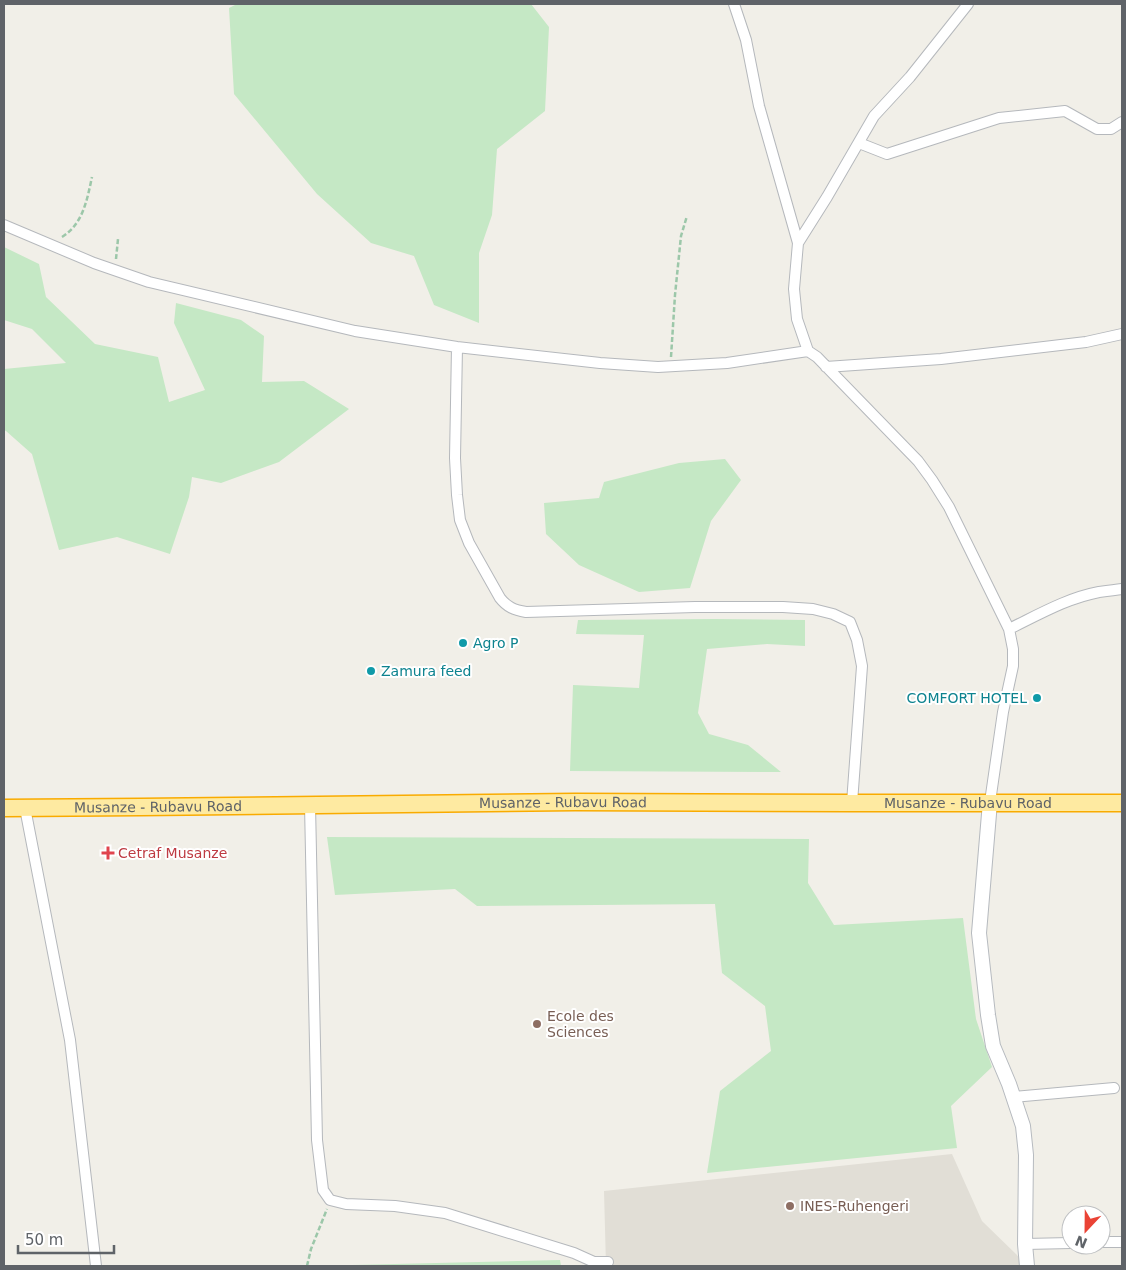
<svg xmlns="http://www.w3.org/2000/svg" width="1126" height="1270" viewBox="0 0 1126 1270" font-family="'DejaVu Sans',sans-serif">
<rect width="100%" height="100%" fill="#f1efe8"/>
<path fill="#e1ded6" d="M 952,1154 L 982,1221 L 1022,1260 L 1022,1266 L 606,1266 L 604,1191 Z"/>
<path fill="#c5e8c5" d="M 237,4 L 531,4 L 549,27 L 545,111 L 497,149 L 492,215 L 479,253 L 479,323 L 434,305 L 414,256 L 371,243 L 317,194 L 234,94 L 229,8 Z
M 4,247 L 39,264 L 46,297 L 95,344 L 158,357 L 169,402 L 205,390 L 174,323 L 176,303 L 241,320 L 264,336 L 262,382 L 304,381 L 349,409 L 279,462 L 221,483 L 192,477 L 189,497 L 170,554 L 117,537 L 59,550 L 32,454 L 6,431 L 4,430 L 4,369 L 66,363 L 32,329 L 4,320 Z
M 725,459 L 741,480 L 711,521 L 690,588 L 639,592 L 579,565 L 546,534 L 544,503 L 599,498 L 604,482 L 679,463 Z
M 715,619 L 805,620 L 805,646 L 767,644 L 707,649 L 698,713 L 709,734 L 748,745 L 781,772 L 570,771 L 573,685 L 639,688 L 644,635 L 576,634 L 578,620 Z
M 327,837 L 809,839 L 808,883 L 834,925 L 963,918 L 976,1019 L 992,1067 L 951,1106 L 957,1148 L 707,1173 L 720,1091 L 771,1051 L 765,1006 L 722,973 L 715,904 L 477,906 L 455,889 L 335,895 Z
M 560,1260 L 561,1266 L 310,1266 Z"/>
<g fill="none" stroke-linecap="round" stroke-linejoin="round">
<defs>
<path id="minor" d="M 734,4 L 746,40 L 759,106 L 798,243 L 794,289 L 797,319 L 808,351 L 817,357 L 918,461 L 932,480 L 949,507 L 1009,629 L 1013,649 L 1013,666 L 1003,712 L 990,802
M 859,143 L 887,154 L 999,118 L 1065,111 L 1097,129 L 1111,129 L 1122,122
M 4,225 L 94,263 L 149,282 L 355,331 L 457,347 L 600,363 L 658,367 L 727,363 L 808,351
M 798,243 L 827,197 L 874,116 L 910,77 L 968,4
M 457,347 L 455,458 L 457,495 L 460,520 L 469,543 L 500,598 C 507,607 514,610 526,612 L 695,607 L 783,607 L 813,609 L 833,614 L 850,622 L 857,640 L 862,666 L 852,803
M 826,367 L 941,359 L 1086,342 L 1122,334
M 1009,629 C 1038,615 1067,598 1099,592 C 1107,591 1115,590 1122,589
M 310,805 L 317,1140 L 323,1190 L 330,1200 L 346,1204 L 395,1206 L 445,1213 L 574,1253 L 594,1262 L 608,1262
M 25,808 L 70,1040 L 96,1266
M 1013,1097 L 1114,1088
M 1101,1242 L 1122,1242
M 1025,1244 L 1071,1243"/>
<path id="secondary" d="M 990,802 L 979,933 L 988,1015 L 993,1046 L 1009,1084 L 1023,1126 L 1026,1155 L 1025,1244 L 1027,1266"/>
<g id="trunk">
<path id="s1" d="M 4,808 L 141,807 L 575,802 L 852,803 L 1122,803"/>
</g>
</defs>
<use href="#minor" stroke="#b5b8bc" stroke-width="12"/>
<use href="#secondary" stroke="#b6babf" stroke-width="16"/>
<use href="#trunk" stroke="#f9ab00" stroke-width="19"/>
<path stroke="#9cc7a9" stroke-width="2.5" stroke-dasharray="5 2.5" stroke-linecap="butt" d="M 62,237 C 83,224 87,200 92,177
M 116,259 L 118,239
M 671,357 L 675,295 L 681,236 L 687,216
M 307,1266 L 311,1249 L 327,1209"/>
<use href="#minor" stroke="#fff" stroke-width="10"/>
<use href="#secondary" stroke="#fff" stroke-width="14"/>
<use href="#trunk" stroke="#feeaa1" stroke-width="16"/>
</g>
<g fill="#0f9aa8" stroke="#fff" stroke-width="2">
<circle cx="463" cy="643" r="5"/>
<circle cx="371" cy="671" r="5"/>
<circle cx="1037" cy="698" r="5"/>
</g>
<path fill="#e0444e" stroke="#fff" stroke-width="2" d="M105.5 845.5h5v5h5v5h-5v5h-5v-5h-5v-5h5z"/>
<g fill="#8d6e63" stroke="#fff" stroke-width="2">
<circle cx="537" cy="1024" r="5"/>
<circle cx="790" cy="1206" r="5"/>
</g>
<g text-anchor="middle" stroke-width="4" stroke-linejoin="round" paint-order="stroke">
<g font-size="14" fill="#0d838f" stroke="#fff" text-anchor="start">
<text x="473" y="648">Agro P</text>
<text x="381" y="676">Zamura feed</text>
<text x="1027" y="703" text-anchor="end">COMFORT HOTEL</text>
</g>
<g font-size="14" fill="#5f6368" stroke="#fff">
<text dy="5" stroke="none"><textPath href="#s1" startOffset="559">Musanze - Rubavu Road</textPath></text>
<text dy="5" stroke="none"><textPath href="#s1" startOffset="964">Musanze - Rubavu Road</textPath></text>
<text dy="5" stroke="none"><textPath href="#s1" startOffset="154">Musanze - Rubavu Road</textPath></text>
</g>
<g font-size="14" fill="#be3a42" stroke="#fff" text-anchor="start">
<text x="118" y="858">Cetraf Musanze</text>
</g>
<g font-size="14" fill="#785e54" stroke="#fff" text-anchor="start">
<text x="547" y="1021">Ecole des<tspan x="547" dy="16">Sciences</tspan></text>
<text x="800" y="1211">INES-Ruhengeri</text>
</g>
</g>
<rect width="1126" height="1270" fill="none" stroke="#5f6368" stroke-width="10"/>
<g transform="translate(1086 1230) rotate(202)"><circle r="24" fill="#ffffff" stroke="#bfc1c3"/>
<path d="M0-4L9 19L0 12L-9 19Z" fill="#ea4335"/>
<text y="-8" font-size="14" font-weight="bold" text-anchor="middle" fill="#5f6368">N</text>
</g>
<path d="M18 1245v8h96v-8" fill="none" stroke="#5f6368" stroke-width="2.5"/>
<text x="25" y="1245" font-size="15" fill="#5f6368" stroke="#ffffff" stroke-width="4" paint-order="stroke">50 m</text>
</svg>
